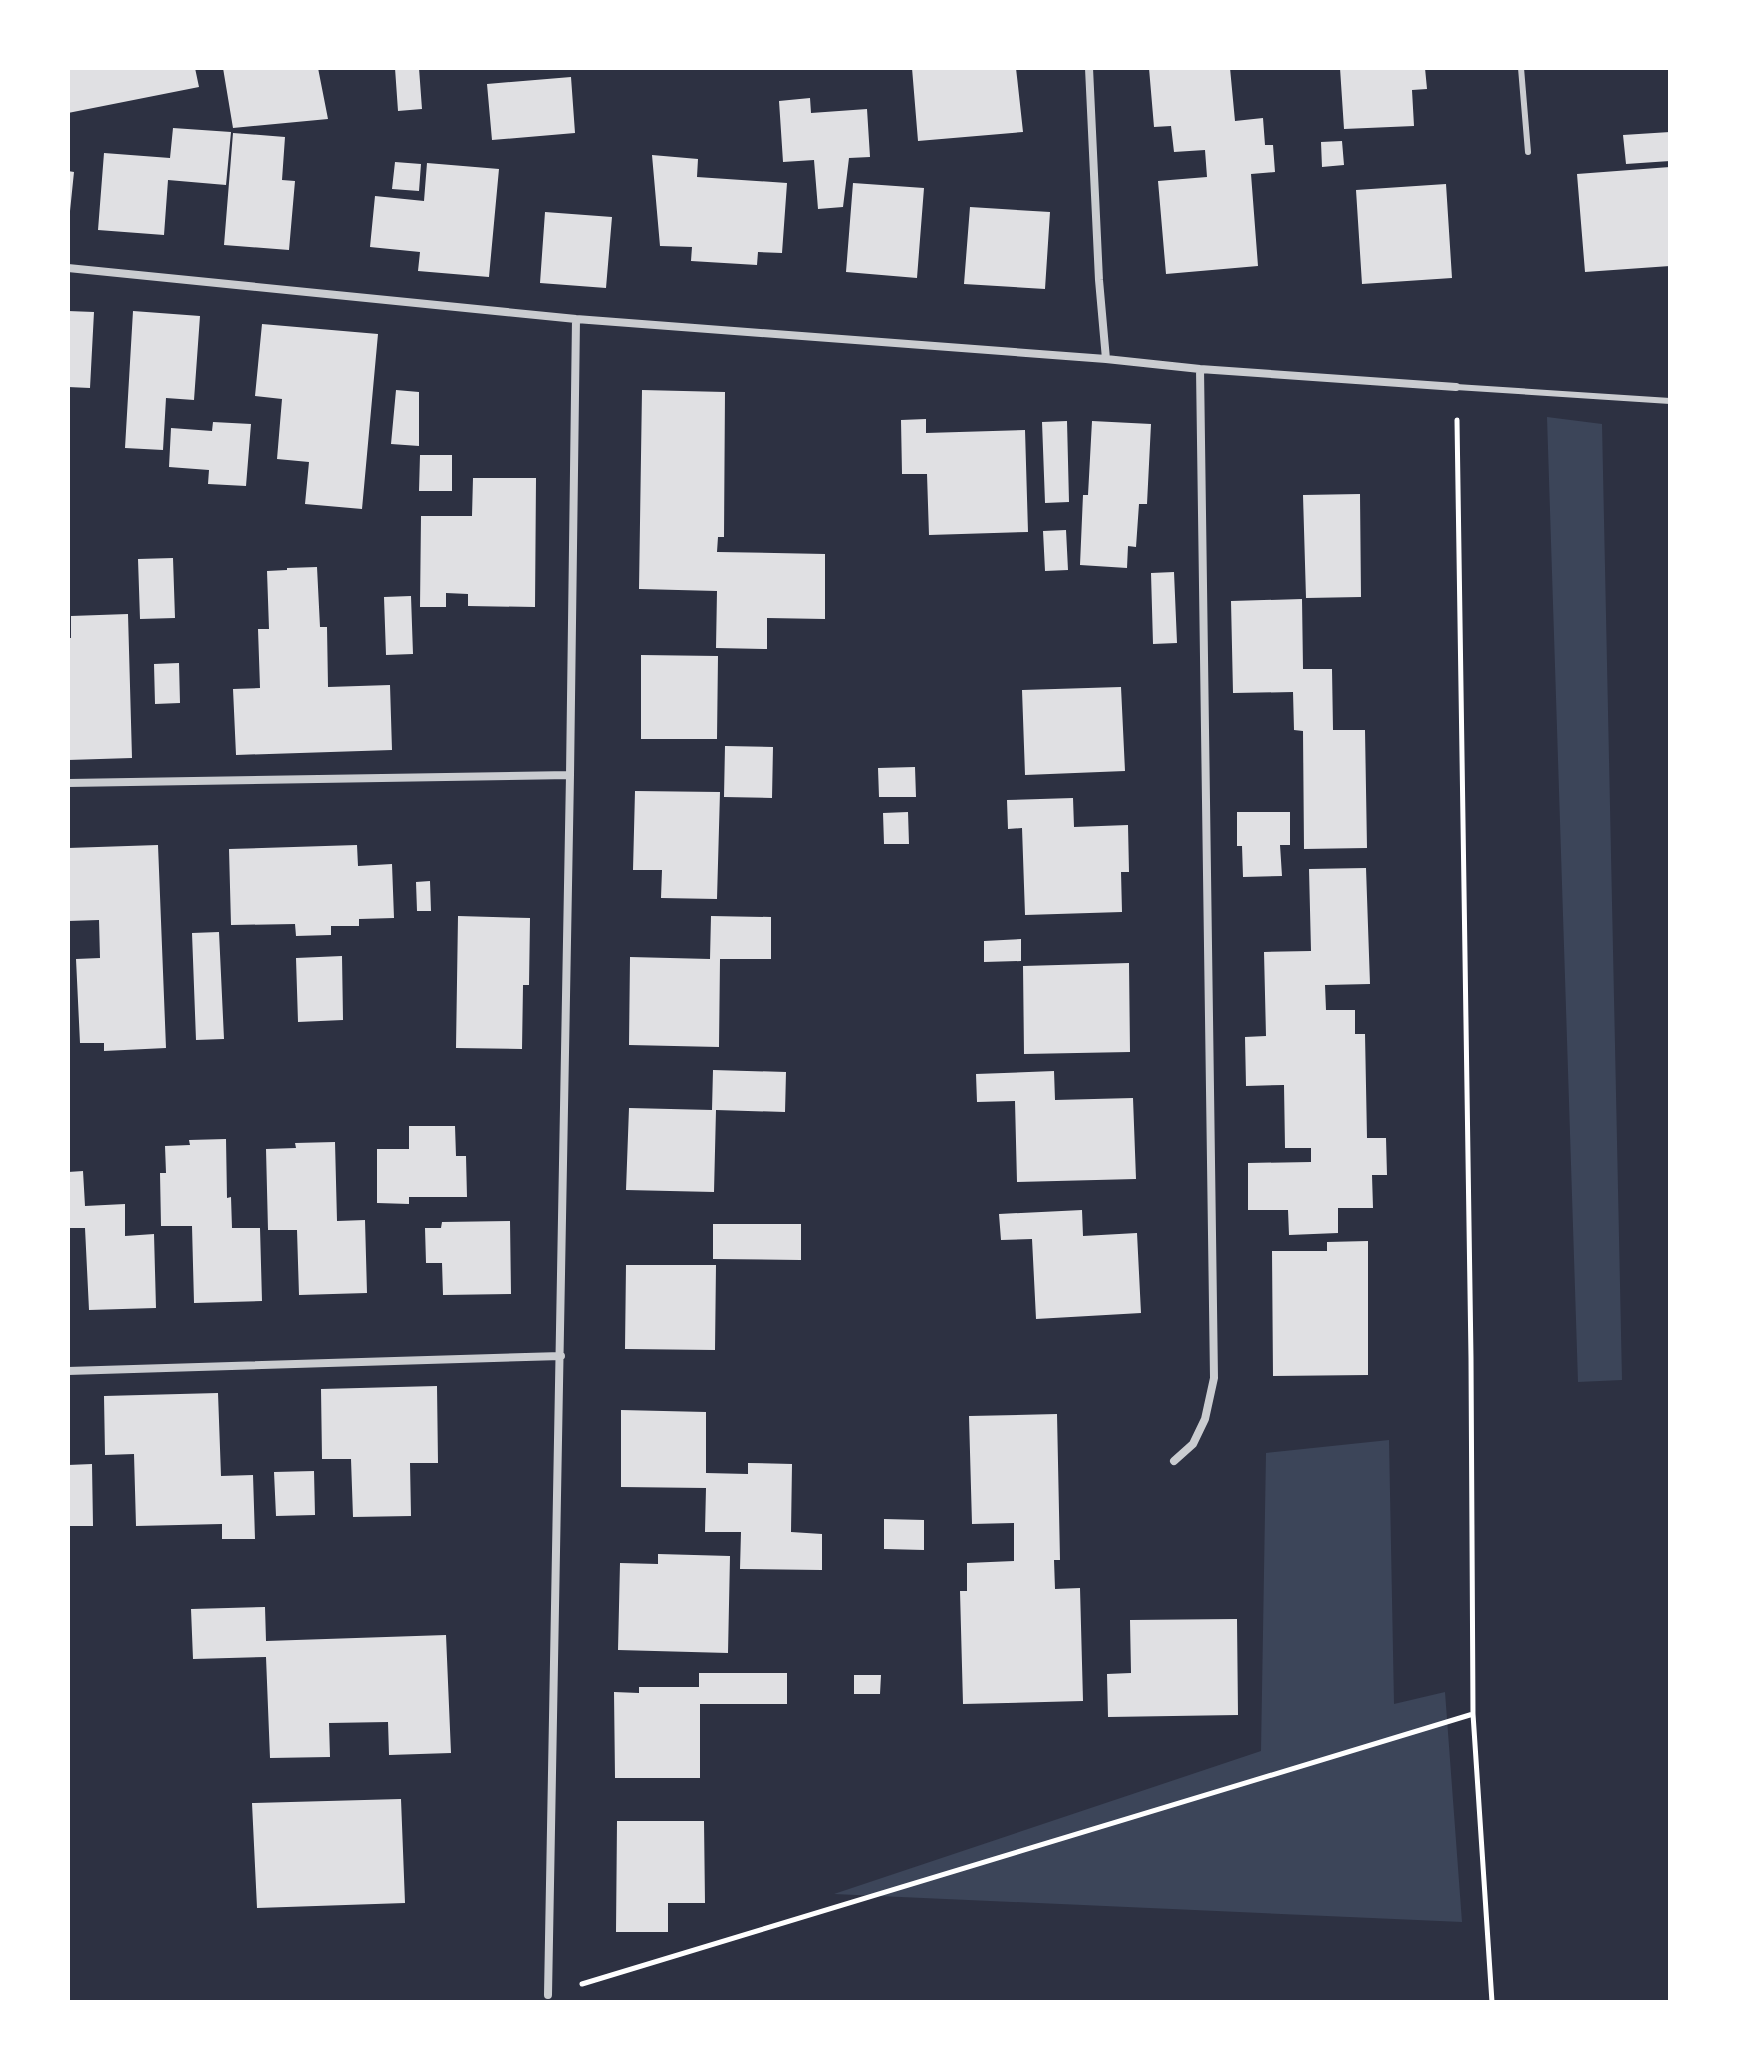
<svg xmlns="http://www.w3.org/2000/svg" width="1738" height="2070" viewBox="0 0 1738 2070" font-family="'Sofia Sans Condensed',sans-serif">
<rect width="100%" height="100%" fill="#2d3142"/>
<path fill="#3c4559" d="M 1547,417 L 1602,424 L 1622,1380 L 1578,1382 Z
M 1389,1440 L 1394,1704 L 1445,1692 L 1462,1922 L 834,1894 L 1261,1751 L 1266,1453 Z"/>
<path fill="#e0e0e3" d="M 68,68 L 195,68 L 199,87 L 68,113 Z
M 223,68 L 318,68 L 328,119 L 233,128 Z
M 395,68 L 419,68 L 422,109 L 398,111 Z
M 912,68 L 1016,68 L 1023,132 L 918,141 Z
M 1149,68 L 1230,68 L 1235,121 L 1263,118 L 1265,145 L 1273,145 L 1275,172 L 1251,174 L 1258,266 L 1166,274 L 1158,181 L 1207,177 L 1205,150 L 1174,152 L 1171,126 L 1154,127 Z
M 1340,68 L 1425,68 L 1427,89 L 1412,90 L 1414,126 L 1344,129 Z
M 571,77 L 575,133 L 492,140 L 487,84 Z
M 810,98 L 811,113 L 867,109 L 870,157 L 849,158 L 843,207 L 818,209 L 814,160 L 783,162 L 779,101 Z
M 173,128 L 231,132 L 226,185 L 168,180 L 164,235 L 98,230 L 104,153 L 170,158 Z
M 1670,132 L 1670,161 L 1626,164 L 1623,135 Z
M 233,133 L 285,137 L 282,180 L 295,181 L 289,250 L 224,245 Z
M 1342,141 L 1344,165 L 1322,167 L 1321,142 Z
M 652,155 L 698,159 L 697,177 L 787,183 L 782,253 L 758,252 L 757,265 L 691,261 L 692,247 L 660,246 Z
M 395,162 L 421,164 L 419,191 L 392,189 Z
M 427,163 L 499,169 L 489,277 L 418,271 L 420,252 L 370,247 L 375,196 L 424,201 Z
M 1670,167 L 1670,266 L 1585,272 L 1577,174 Z
M 68,171 L 74,172 L 70,211 L 68,211 Z
M 853,183 L 924,188 L 917,278 L 846,272 Z
M 1446,184 L 1452,278 L 1362,284 L 1356,190 Z
M 970,207 L 1050,212 L 1045,289 L 964,284 Z
M 545,212 L 612,217 L 606,288 L 540,283 Z
M 68,311 L 94,312 L 90,388 L 68,387 Z
M 133,311 L 200,316 L 194,400 L 166,398 L 163,450 L 125,448 Z
M 262,324 L 378,334 L 362,509 L 305,504 L 309,462 L 277,459 L 282,399 L 255,396 Z
M 396,390 L 419,392 L 419,446 L 391,444 Z
M 642,390 L 725,392 L 724,537 L 718,537 L 717,552 L 825,554 L 825,619 L 767,618 L 767,649 L 716,648 L 717,591 L 639,589 Z
M 926,419 L 926,433 L 1025,430 L 1028,532 L 929,535 L 927,474 L 902,474 L 901,420 Z
M 1067,421 L 1069,502 L 1045,503 L 1042,422 Z
M 1092,421 L 1151,424 L 1147,504 L 1139,504 L 1136,547 L 1128,546 L 1127,568 L 1080,565 L 1083,495 L 1088,495 Z
M 213,422 L 251,424 L 246,486 L 208,484 L 209,470 L 169,467 L 171,428 L 212,431 Z
M 420,455 L 452,455 L 452,491 L 419,491 Z
M 473,478 L 536,478 L 535,607 L 468,606 L 468,594 L 446,593 L 446,607 L 420,607 L 421,516 L 472,516 Z
M 1360,494 L 1361,597 L 1306,598 L 1303,495 Z
M 1066,530 L 1068,570 L 1045,571 L 1043,531 Z
M 173,558 L 175,618 L 140,619 L 138,559 Z
M 317,567 L 320,627 L 327,627 L 328,687 L 390,685 L 392,750 L 236,755 L 233,689 L 260,688 L 258,629 L 269,629 L 267,571 L 287,570 L 287,568 Z
M 1174,572 L 1177,643 L 1153,644 L 1151,573 Z
M 411,596 L 413,654 L 386,655 L 384,597 Z
M 1302,599 L 1303,669 L 1332,669 L 1333,730 L 1365,730 L 1367,848 L 1304,849 L 1303,731 L 1294,730 L 1293,692 L 1233,693 L 1231,601 Z
M 128,614 L 132,758 L 68,760 L 68,638 L 71,638 L 71,616 Z
M 641,655 L 718,656 L 717,739 L 641,739 Z
M 179,663 L 180,703 L 155,704 L 154,664 Z
M 1121,687 L 1125,771 L 1025,775 L 1022,690 Z
M 725,746 L 773,747 L 772,798 L 724,797 Z
M 915,767 L 916,797 L 879,797 L 878,768 Z
M 635,791 L 720,792 L 717,899 L 661,898 L 662,870 L 633,870 Z
M 1073,798 L 1074,827 L 1128,825 L 1129,872 L 1121,872 L 1122,912 L 1025,915 L 1022,828 L 1008,829 L 1007,800 Z
M 908,812 L 909,844 L 884,844 L 883,813 Z
M 1237,812 L 1290,812 L 1290,845 L 1280,845 L 1282,876 L 1243,877 L 1242,846 L 1237,846 Z
M 158,845 L 166,1048 L 104,1051 L 104,1043 L 80,1043 L 76,959 L 100,958 L 99,920 L 68,921 L 68,848 Z
M 357,845 L 358,866 L 392,864 L 394,918 L 359,919 L 359,926 L 331,926 L 331,935 L 296,936 L 295,924 L 231,925 L 229,849 Z
M 1366,868 L 1370,984 L 1325,985 L 1326,1010 L 1355,1010 L 1355,1034 L 1365,1034 L 1367,1138 L 1386,1138 L 1387,1175 L 1372,1175 L 1373,1208 L 1338,1208 L 1338,1233 L 1289,1235 L 1288,1210 L 1248,1210 L 1248,1163 L 1311,1162 L 1311,1148 L 1285,1148 L 1284,1085 L 1246,1086 L 1245,1037 L 1266,1036 L 1264,952 L 1311,951 L 1309,869 Z
M 430,881 L 431,911 L 417,911 L 416,882 Z
M 458,916 L 530,918 L 529,985 L 523,985 L 522,1049 L 456,1048 Z
M 711,916 L 771,917 L 771,959 L 720,959 L 719,1047 L 629,1045 L 630,957 L 710,959 Z
M 219,932 L 224,1039 L 196,1040 L 192,933 Z
M 1021,939 L 1021,961 L 984,962 L 984,941 Z
M 342,956 L 343,1020 L 298,1022 L 296,958 Z
M 1129,963 L 1130,1052 L 1024,1054 L 1023,966 Z
M 713,1070 L 786,1072 L 785,1112 L 716,1110 L 714,1192 L 626,1190 L 629,1108 L 712,1110 Z
M 1054,1071 L 1055,1100 L 1133,1098 L 1136,1179 L 1017,1182 L 1015,1101 L 977,1102 L 976,1074 Z
M 409,1126 L 455,1126 L 456,1156 L 466,1156 L 467,1197 L 409,1197 L 409,1204 L 377,1203 L 377,1149 L 409,1149 Z
M 226,1139 L 227,1198 L 231,1197 L 232,1228 L 260,1228 L 262,1301 L 194,1303 L 192,1226 L 161,1226 L 160,1173 L 166,1173 L 165,1146 L 190,1145 L 189,1140 Z
M 335,1142 L 337,1221 L 365,1220 L 367,1293 L 299,1295 L 297,1230 L 268,1230 L 266,1149 L 296,1148 L 295,1143 Z
M 83,1171 L 85,1206 L 125,1204 L 125,1236 L 154,1234 L 156,1308 L 89,1310 L 85,1228 L 68,1228 L 68,1172 Z
M 1082,1210 L 1083,1236 L 1137,1233 L 1141,1313 L 1036,1319 L 1032,1239 L 1001,1240 L 999,1214 Z
M 510,1221 L 511,1294 L 443,1295 L 442,1263 L 426,1263 L 425,1228 L 441,1228 L 442,1222 Z
M 713,1224 L 801,1224 L 801,1260 L 713,1259 Z
M 1368,1241 L 1368,1375 L 1273,1376 L 1272,1251 L 1327,1251 L 1327,1242 Z
M 626,1265 L 716,1265 L 715,1350 L 625,1349 Z
M 437,1386 L 438,1463 L 410,1463 L 411,1516 L 353,1517 L 351,1459 L 322,1459 L 321,1389 Z
M 218,1393 L 221,1476 L 253,1475 L 255,1539 L 222,1539 L 222,1524 L 136,1526 L 134,1454 L 105,1455 L 104,1396 Z
M 621,1410 L 706,1412 L 706,1473 L 748,1474 L 748,1463 L 792,1464 L 791,1532 L 822,1534 L 822,1570 L 740,1569 L 741,1532 L 705,1532 L 706,1488 L 621,1487 Z
M 1057,1414 L 1060,1560 L 1054,1560 L 1055,1589 L 1080,1588 L 1083,1701 L 963,1704 L 960,1591 L 967,1591 L 967,1563 L 1014,1561 L 1014,1523 L 972,1524 L 969,1416 Z
M 92,1464 L 93,1526 L 68,1526 L 68,1465 Z
M 314,1471 L 315,1515 L 276,1516 L 274,1472 Z
M 884,1519 L 924,1520 L 924,1550 L 884,1549 Z
M 658,1554 L 730,1556 L 728,1653 L 618,1650 L 620,1563 L 658,1564 Z
M 265,1607 L 266,1641 L 446,1635 L 451,1753 L 389,1755 L 388,1722 L 329,1723 L 330,1757 L 270,1758 L 266,1657 L 193,1659 L 191,1609 Z
M 1237,1619 L 1238,1715 L 1108,1717 L 1107,1674 L 1131,1673 L 1130,1620 Z
M 699,1673 L 787,1673 L 787,1704 L 700,1704 L 700,1778 L 615,1778 L 614,1692 L 639,1693 L 639,1687 L 699,1687 Z
M 854,1675 L 881,1675 L 880,1694 L 854,1694 Z
M 401,1799 L 405,1903 L 257,1908 L 252,1803 Z
M 617,1821 L 704,1821 L 705,1903 L 668,1903 L 668,1932 L 616,1932 Z"/>
<g fill="none" stroke-linecap="round" stroke-linejoin="round">
<path stroke="#fff" stroke-width="5" d="M 1457,420 L 1471,1358 L 1473,1714 L 1492,2002
M 582,1984 L 1473,1714"/>
<path stroke="#caccd0" stroke-width="6" d="M 1521,68 L 1528,152
M 1456,387 L 1670,401"/>
<path stroke="#caccd0" stroke-width="8" d="M 1089,68 L 1099,280 L 1106,359
M 68,268 L 576,319 L 1106,359 L 1200,369 L 1456,387
M 68,783 L 570,775
M 68,1371 L 561,1356
M 1174,1461 L 1193,1444 L 1205,1419 L 1214,1378 L 1200,369
M 548,1995 L 570,775 L 576,319"/>
</g>
<rect width="1738" height="2070" fill="none" stroke="#ffffff" stroke-width="140"/>
</svg>
